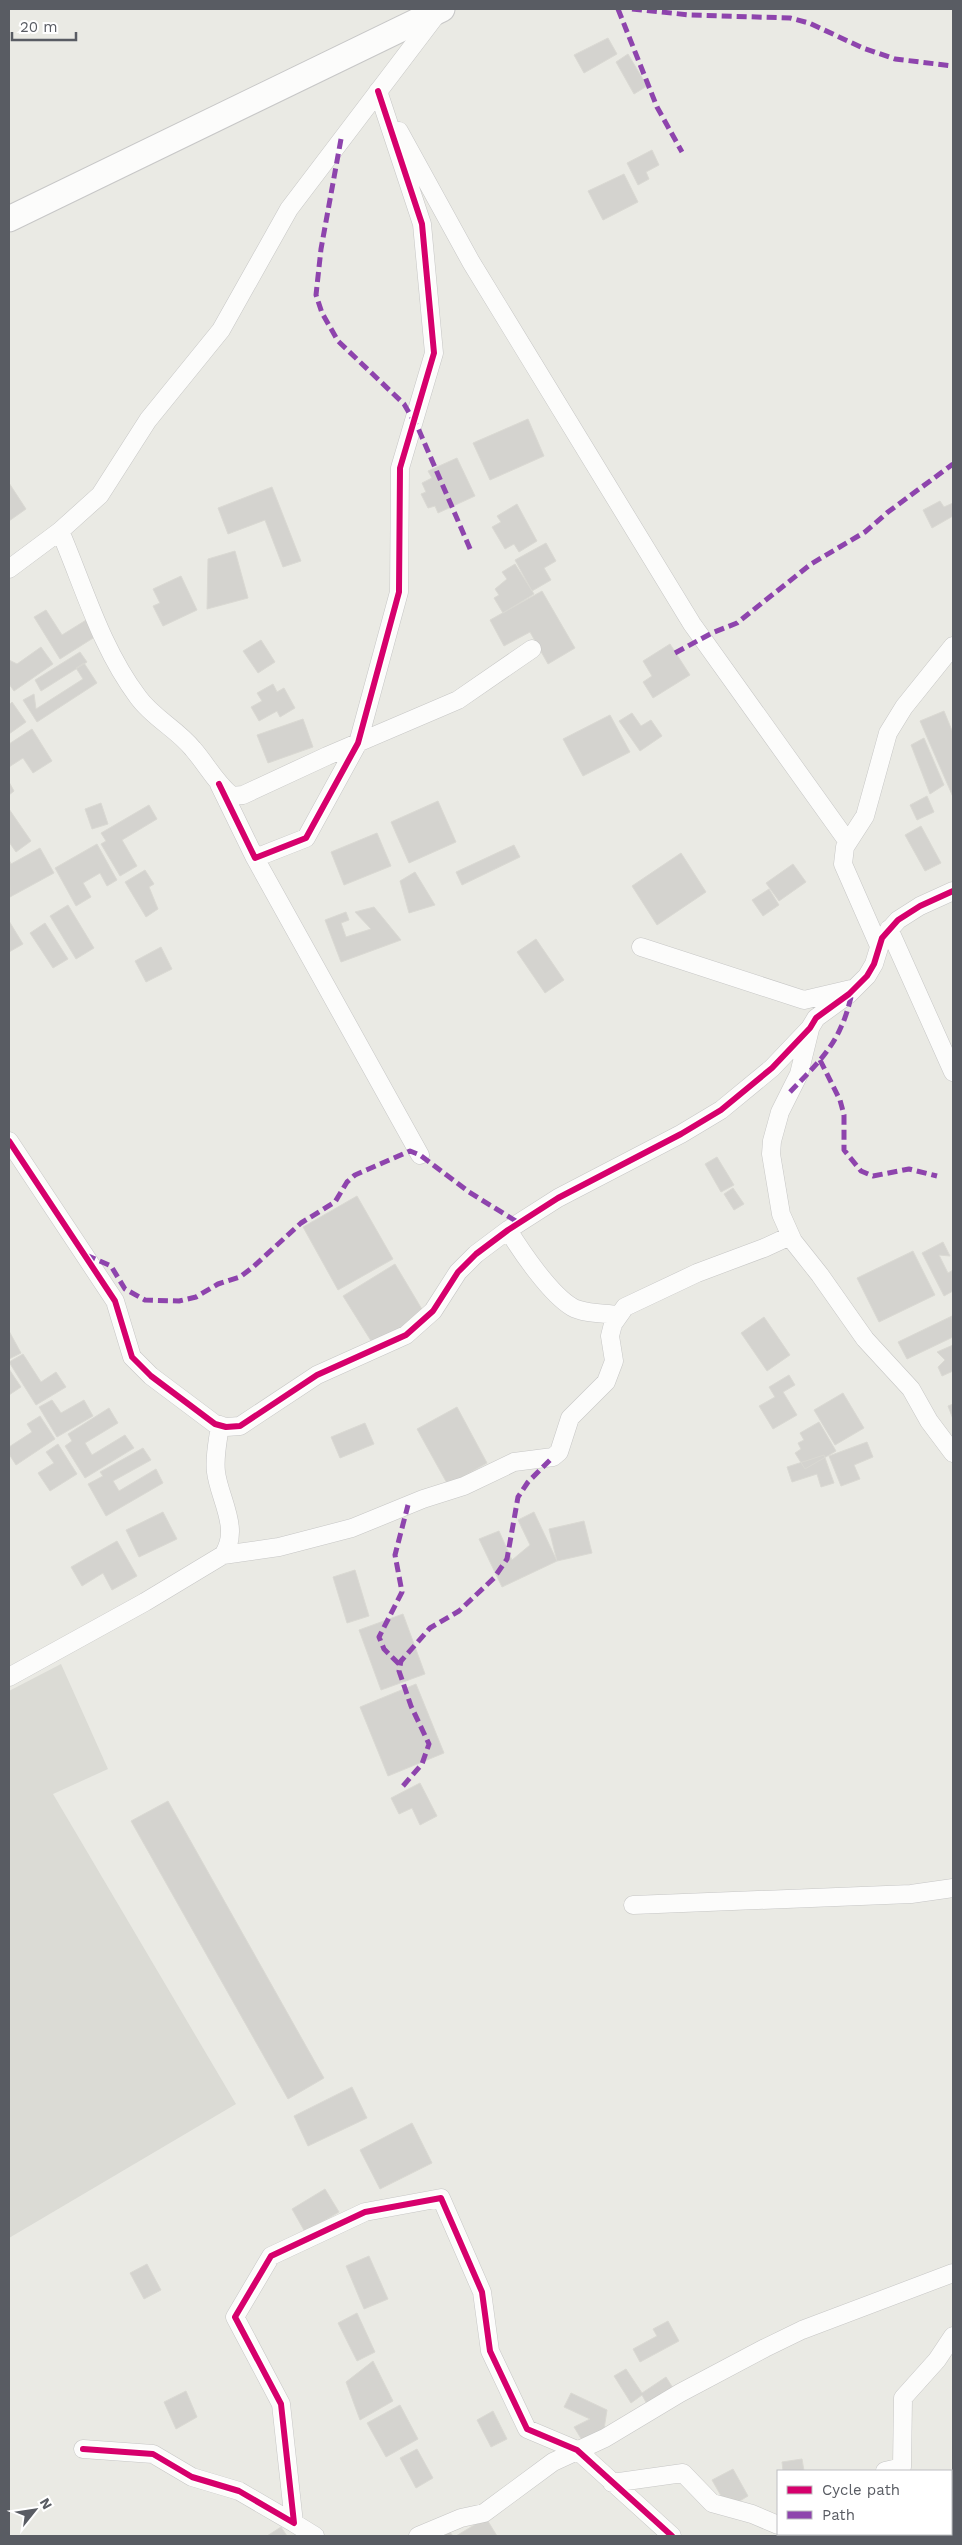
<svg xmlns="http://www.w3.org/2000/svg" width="962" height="2545" viewBox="0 0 962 2545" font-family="'Work Sans',sans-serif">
<rect width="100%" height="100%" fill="#eaeae4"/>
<path fill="#dbdbd5" d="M 61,1664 L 108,1769 L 53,1794 L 236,2104 L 9,2238 L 9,1691 Z"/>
<path fill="#d4d3cf" stroke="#dad9d3" d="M 608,38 L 617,54 L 584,73 L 574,55 Z
M 628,54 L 647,86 L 634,94 L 616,62 Z
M 652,150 L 659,165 L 646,172 L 649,179 L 638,185 L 627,163 Z
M 624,174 L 638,202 L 603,220 L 588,191 Z
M 528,419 L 544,456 L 490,480 L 473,443 Z
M 457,458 L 475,496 L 438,513 L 435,506 L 428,508 L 421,494 L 426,492 L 422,483 L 432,478 L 428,471 Z
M 9,483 L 26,509 L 9,521 Z
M 272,487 L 301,561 L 283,567 L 265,520 L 228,534 L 218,508 Z
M 940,501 L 944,507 L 953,503 L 953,516 L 932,528 L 923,510 Z
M 517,504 L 537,541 L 519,552 L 514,544 L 505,549 L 492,527 L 501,522 L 497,516 Z
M 546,543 L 556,561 L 544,568 L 551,580 L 532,591 L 515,560 Z
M 235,551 L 248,598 L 207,609 L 208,559 Z
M 515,564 L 534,594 L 503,613 L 494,598 L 499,595 L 495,589 L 507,579 L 502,572 Z
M 181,576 L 197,610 L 163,626 L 153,606 L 160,603 L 153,589 Z
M 542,591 L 575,648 L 548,664 L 530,632 L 504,646 L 490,620 Z
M 46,610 L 62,635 L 91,617 L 101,633 L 60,659 L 34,617 Z
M 261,640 L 275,662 L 258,673 L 243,651 Z
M 670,644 L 690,675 L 653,698 L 643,682 L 652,676 L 643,661 Z
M 41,647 L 53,664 L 14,691 L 9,684 L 9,660 L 17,664 Z
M 80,652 L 87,662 L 41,691 L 35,680 Z
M 84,663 L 97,683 L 37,722 L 23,700 L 34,694 L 36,709 L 83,679 L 76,668 Z
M 273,684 L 277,692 L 284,688 L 295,708 L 280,717 L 277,711 L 259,721 L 251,707 L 262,701 L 257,693 Z
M 12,702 L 26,722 L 9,734 L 9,705 Z
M 944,711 L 953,733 L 953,797 L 920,721 Z
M 632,713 L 641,726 L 651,720 L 662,736 L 640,751 L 619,721 Z
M 610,715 L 630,752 L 583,776 L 563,739 Z
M 303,719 L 313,747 L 268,763 L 257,735 Z
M 32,729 L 52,761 L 33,773 L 23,758 L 9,767 L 9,744 Z
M 924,738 L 944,785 L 930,794 L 911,745 Z
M 9,782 L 14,791 L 9,795 Z
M 927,796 L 934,812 L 917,820 L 910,805 Z
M 438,801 L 456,842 L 409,863 L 391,822 Z
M 101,803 L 108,824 L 92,829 L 85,809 Z
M 149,805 L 157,819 L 122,840 L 137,866 L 120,876 L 101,844 L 106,841 L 101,833 Z
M 9,809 L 31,841 L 16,852 L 9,842 Z
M 921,826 L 941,863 L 925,871 L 905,835 Z
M 377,833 L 391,866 L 344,885 L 331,852 Z
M 97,844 L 117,880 L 107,886 L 100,873 L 83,883 L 91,897 L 76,906 L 55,868 Z
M 514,845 L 520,857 L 462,885 L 456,872 Z
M 40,848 L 54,873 L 10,897 L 9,860 L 11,864 Z
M 681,853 L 706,892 L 657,925 L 632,886 Z
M 793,864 L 806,882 L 779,901 L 766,883 Z
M 145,870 L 154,884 L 149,887 L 158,909 L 146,917 L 125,882 Z
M 415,872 L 435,905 L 409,913 L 400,881 Z
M 769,889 L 779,905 L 763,916 L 752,900 Z
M 68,905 L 94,948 L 76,959 L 50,916 Z
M 374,907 L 401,940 L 341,962 L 325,920 L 346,912 L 349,920 L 341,923 L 346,937 L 371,929 L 355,912 Z
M 9,921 L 23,944 L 9,952 Z
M 45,923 L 68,959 L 53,968 L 30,933 Z
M 536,939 L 564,980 L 545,993 L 517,952 Z
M 161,947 L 172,969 L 146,982 L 135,961 Z
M 717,1157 L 734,1185 L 721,1192 L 705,1164 Z
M 733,1188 L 744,1204 L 734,1210 L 724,1194 Z
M 357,1196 L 393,1259 L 338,1290 L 303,1227 Z
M 943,1242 L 950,1256 L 939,1255 L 948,1273 L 953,1270 L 953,1291 L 944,1296 L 922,1253 Z
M 913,1251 L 935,1295 L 879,1322 L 857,1278 Z
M 395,1264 L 429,1321 L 378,1352 L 343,1296 Z
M 952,1316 L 953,1337 L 907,1359 L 898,1342 Z
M 764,1317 L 790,1355 L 767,1371 L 741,1333 Z
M 9,1331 L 21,1353 L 9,1359 Z
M 953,1345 L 953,1371 L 942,1376 L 938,1367 L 945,1360 L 937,1352 Z
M 23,1354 L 41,1382 L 56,1372 L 66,1387 L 36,1405 L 9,1362 Z
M 9,1369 L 21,1387 L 9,1395 Z
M 789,1375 L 795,1385 L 783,1392 L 797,1415 L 773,1429 L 759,1406 L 775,1397 L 769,1387 Z
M 843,1393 L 864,1428 L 835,1445 L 814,1410 Z
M 52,1400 L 61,1413 L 84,1400 L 93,1416 L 57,1437 L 39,1407 Z
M 953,1404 L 953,1419 L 948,1406 Z
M 457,1407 L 487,1463 L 448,1485 L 417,1429 Z
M 109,1408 L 118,1423 L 85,1443 L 92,1455 L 125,1435 L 134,1448 L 85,1478 L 65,1446 L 72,1441 L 68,1434 Z
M 40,1416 L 55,1439 L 16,1465 L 9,1454 L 9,1447 L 32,1432 L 27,1424 Z
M 819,1422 L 836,1451 L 805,1469 L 795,1453 L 801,1449 L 798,1443 L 804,1440 L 800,1433 Z
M 365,1423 L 374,1444 L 340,1458 L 331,1437 Z
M 867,1442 L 873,1457 L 854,1465 L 860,1479 L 841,1486 L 829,1456 Z
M 58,1444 L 77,1474 L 50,1491 L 38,1473 L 54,1463 L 46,1452 Z
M 143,1448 L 151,1460 L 113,1481 L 119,1491 L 156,1469 L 163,1483 L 106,1516 L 88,1484 L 103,1476 L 100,1472 Z
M 824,1455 L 834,1483 L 821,1487 L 817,1474 L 792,1482 L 787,1467 Z
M 163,1512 L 177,1539 L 139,1557 L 126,1530 Z
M 534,1512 L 557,1561 L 502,1587 L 479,1539 L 499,1531 L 512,1560 L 530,1545 L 518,1520 Z
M 584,1521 L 592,1553 L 557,1561 L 549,1529 Z
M 117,1541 L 137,1576 L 112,1590 L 103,1573 L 82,1586 L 71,1567 Z
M 355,1570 L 369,1616 L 347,1623 L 333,1577 Z
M 403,1614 L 425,1674 L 381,1690 L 359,1630 Z
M 416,1684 L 444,1753 L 388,1776 L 360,1707 Z
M 420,1783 L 437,1816 L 420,1825 L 412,1808 L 399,1814 L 391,1798 Z
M 168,1801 L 324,2078 L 288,2099 L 131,1821 Z
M 352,2087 L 367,2118 L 308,2146 L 294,2116 Z
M 412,2123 L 432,2163 L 380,2189 L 360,2150 Z
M 325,2189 L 339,2212 L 305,2232 L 292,2209 Z
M 369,2256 L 388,2299 L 364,2309 L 346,2266 Z
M 147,2264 L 161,2290 L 144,2299 L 130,2273 Z
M 357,2313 L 375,2352 L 357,2361 L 338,2323 Z
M 668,2321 L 679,2341 L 640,2362 L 633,2349 L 657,2336 L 653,2329 Z
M 373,2361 L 393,2401 L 360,2420 L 346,2382 Z
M 626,2369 L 642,2393 L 666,2377 L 673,2388 L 647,2404 L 642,2395 L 631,2403 L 614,2376 Z
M 186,2391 L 197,2417 L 176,2429 L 164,2402 Z
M 571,2393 L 607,2410 L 604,2429 L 582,2440 L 574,2427 L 590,2419 L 564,2407 Z
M 400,2405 L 418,2439 L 386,2457 L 367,2423 Z
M 493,2411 L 507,2439 L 491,2447 L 477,2420 Z
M 417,2449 L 433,2478 L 416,2488 L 400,2458 Z
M 802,2459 L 804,2471 L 783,2471 L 782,2462 Z
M 733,2469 L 748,2496 L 728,2508 L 712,2480 Z
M 486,2518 L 497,2536 L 456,2536 Z
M 281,2527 L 287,2536 L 267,2536 Z
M 449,2531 L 453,2536 L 441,2536 Z"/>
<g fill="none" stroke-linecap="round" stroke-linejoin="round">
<defs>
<path id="street" d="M 399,131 L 471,262 L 692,624 L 848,842
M 60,531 C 84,587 101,648 138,697 C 153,718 177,729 193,749 C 207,765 215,782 232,796 L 243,795 L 327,756 L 458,700 L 532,649
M 9,569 L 60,531 L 100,495 L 148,420 L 221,330 L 289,209 L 437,14
M 219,784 L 255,858 L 306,838 L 358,743 L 399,592 L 400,468 L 434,353 L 422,224 L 378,91
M 255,858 L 420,1155
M 889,929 L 953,1072
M 879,946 L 843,864 L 845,847 L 865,816 L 888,733 L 904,707 L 953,646
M 641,947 L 804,1000 L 851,989
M 810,1029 L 799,1074 L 780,1112 L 772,1141 L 771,1154 L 781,1214 L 793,1241 L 820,1275 L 865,1339 L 911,1389 L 929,1421 L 953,1453
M 9,1141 L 115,1301 L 132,1357 L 151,1376 L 215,1424 L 226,1427 L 240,1426 L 317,1375 L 406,1335 L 433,1311 L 458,1272 L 476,1254 L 508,1230 L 558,1198 L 681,1134 L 721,1110 L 772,1068 L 810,1028 L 816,1018 L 849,994 L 867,976 L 874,964 L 882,938 L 898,920 L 920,906 L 953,891
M 508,1230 C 521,1251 550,1294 572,1307 C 584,1314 604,1313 617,1315
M 223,1555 L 279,1547 L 352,1528 L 423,1499 L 464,1486 L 514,1462 L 553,1457 L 559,1452 L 570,1418 L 606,1382 L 614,1361 L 610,1336 L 613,1324 L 625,1307 L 697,1273 L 764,1248 L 790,1236
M 9,1677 L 145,1602 L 223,1555 C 241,1529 219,1498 216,1472 C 214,1457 218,1441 220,1425
M 633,1905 L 911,1894 L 953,1888
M 83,2449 L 153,2454 L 192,2477 L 239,2491 L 294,2523 L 281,2404 L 235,2317 L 271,2256 L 365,2212 L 441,2198 L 482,2292 L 490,2351 L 527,2429 L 577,2450 L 672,2536
M 885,2471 L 902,2467 L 903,2398 L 937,2360 L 953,2336
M 612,2483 L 683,2473 L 712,2503 L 752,2514 L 778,2525
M 294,2523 L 315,2536
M 790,2534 L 794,2536
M 418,2536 L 461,2518 L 484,2513 L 553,2462 L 605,2438 L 680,2393 L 765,2348 L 802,2330 L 953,2273
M 811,2536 L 815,2534"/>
<path id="secondary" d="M 9,219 L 442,9"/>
</defs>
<use href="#street" stroke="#c6c6c5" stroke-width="19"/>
<use href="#secondary" stroke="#c7c7c7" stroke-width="27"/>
<use href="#street" stroke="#fcfcfb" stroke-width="18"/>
<use href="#secondary" stroke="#fcfcfb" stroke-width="25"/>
<path stroke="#8e44ad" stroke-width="5" stroke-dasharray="10 5" stroke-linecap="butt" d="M 618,9 L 657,107 L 682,152
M 632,9 L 690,15 L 790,18 L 809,23 L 863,48 L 895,59 L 953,66
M 341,139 L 321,249 L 316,295 L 322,313 L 338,341 L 404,404 L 418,428 L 471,551
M 675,653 L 712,633 L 737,623 L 811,564 L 865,532 L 888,512 L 953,464
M 820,1060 L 840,1100 L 844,1115 L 844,1150 L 861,1171 L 873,1176 L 909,1169 L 937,1176
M 790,1092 C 809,1072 830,1053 841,1027 C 846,1017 849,1005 852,993
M 86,1255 L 111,1266 L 125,1289 L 145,1300 L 179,1301 L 196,1297 L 218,1284 L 240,1277 L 253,1267 L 301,1223 L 335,1202 L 347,1182 L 355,1175 L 410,1151 L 420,1155 L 469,1192 L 519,1223
M 399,1664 L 384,1649 L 379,1637 L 402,1592 L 395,1555 L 408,1505
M 403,1786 L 422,1764 L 429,1744 L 411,1706 L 399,1671 L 401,1661 L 430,1628 L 459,1611 L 494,1578 L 507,1559 L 518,1497 L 528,1482 L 553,1457"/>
<defs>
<path id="cycleway" d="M 219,784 L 255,858 L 306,838 L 358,743 L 399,592 L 400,468 L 434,353 L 422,224 L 378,91
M 9,1141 L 115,1301 L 132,1357 L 151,1376 L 215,1424 L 226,1427 L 240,1426 L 317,1375 L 406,1335 L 433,1311 L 458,1272 L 476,1254 L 508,1230 L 558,1198 L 681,1134 L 721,1110 L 772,1068 L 810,1028 L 816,1018 L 849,994 L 867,976 L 874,964 L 882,938 L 898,920 L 920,906 L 953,891
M 83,2449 L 153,2454 L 192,2477 L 239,2491 L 294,2523 L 281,2404 L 235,2317 L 271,2256 L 365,2212 L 441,2198 L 482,2292 L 490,2351 L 527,2429 L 577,2450 L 672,2536"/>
</defs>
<use href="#cycleway" stroke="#fff" stroke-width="9"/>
<use href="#cycleway" stroke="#d6006c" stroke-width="6"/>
</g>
<rect width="962" height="2545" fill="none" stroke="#595c63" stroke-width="20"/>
<rect x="777" y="2470" width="175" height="65" fill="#ffffff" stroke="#bdbec1"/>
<rect x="787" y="2486" width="25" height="8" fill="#d6006c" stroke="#bdbec1"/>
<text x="822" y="2495" font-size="15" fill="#595c63">Cycle path</text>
<rect x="787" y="2511" width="25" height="8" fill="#8e44ad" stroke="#bdbec1"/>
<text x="822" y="2520" font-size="15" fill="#595c63">Path</text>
<g transform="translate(35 2510) rotate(60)" stroke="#ffffff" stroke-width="4" paint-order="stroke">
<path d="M0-4L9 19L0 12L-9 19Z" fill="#595c63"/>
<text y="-8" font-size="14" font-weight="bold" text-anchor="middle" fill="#595c63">N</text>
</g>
<path d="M12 32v8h64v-8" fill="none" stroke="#595c63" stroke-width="2.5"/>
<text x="20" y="32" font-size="15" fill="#595c63" stroke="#ffffff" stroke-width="4" paint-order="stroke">20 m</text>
</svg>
